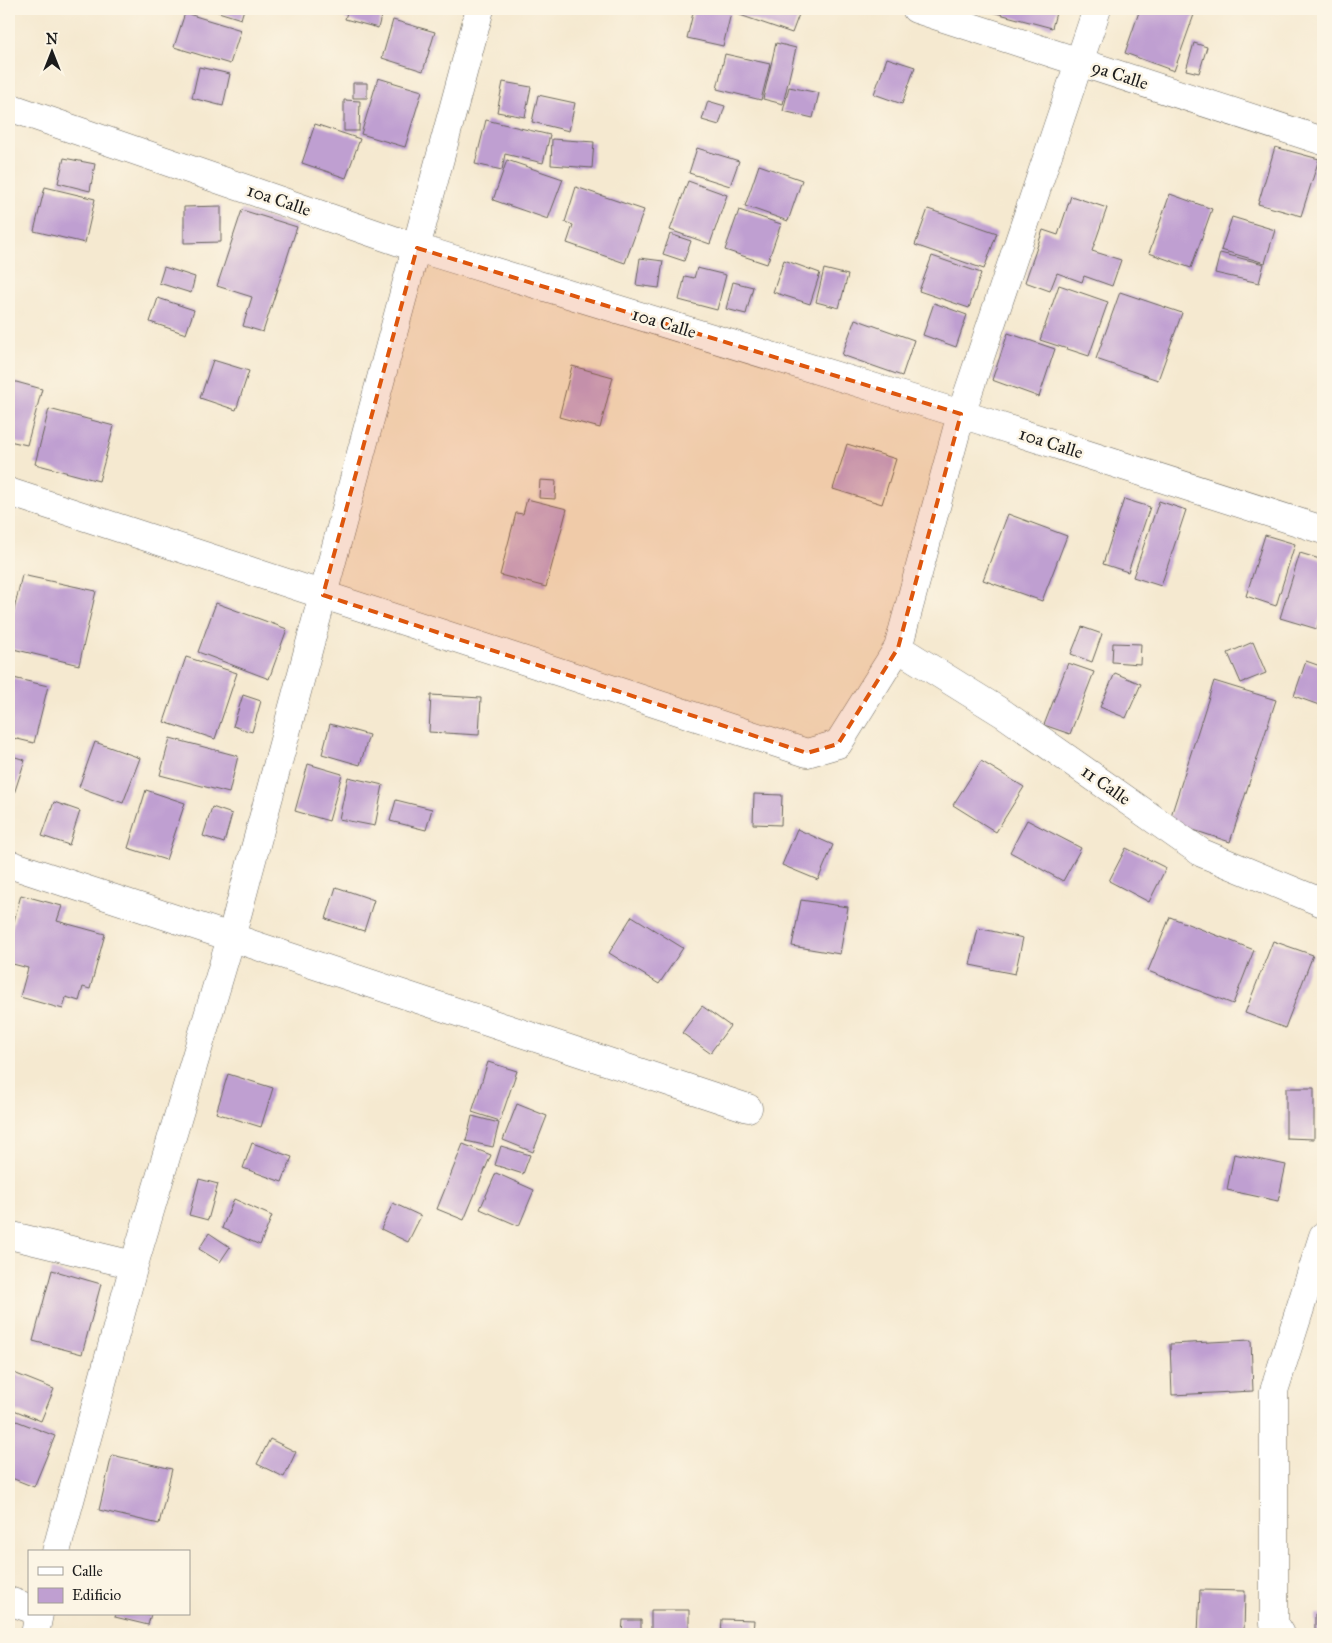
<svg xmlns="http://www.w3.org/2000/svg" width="1332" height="1643" viewBox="0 0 1332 1643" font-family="'IM FELL Great Primer',serif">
<rect width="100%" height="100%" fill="#fcf5e5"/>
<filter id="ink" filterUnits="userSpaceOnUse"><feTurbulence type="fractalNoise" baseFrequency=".02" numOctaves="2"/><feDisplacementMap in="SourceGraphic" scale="10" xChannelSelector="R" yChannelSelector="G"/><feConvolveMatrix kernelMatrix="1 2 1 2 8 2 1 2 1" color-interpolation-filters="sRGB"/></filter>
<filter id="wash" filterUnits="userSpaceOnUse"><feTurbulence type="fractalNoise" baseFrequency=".0096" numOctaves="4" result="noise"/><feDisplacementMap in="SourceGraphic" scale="20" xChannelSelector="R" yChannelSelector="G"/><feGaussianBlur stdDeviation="1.12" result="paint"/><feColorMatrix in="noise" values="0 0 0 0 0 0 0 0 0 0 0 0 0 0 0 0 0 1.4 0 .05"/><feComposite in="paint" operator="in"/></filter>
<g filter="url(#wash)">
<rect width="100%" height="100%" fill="#f5e9d0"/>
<g id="blocks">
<path fill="#bf9fd1" d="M 209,9 L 244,9 L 241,19 Z
M 348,9 L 383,9 L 378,28 L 345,19 Z
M 694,9 L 732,9 L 723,46 L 687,38 Z
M 739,9 L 801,9 L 792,33 L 737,14 Z
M 993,9 L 1057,9 L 1052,28 L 992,12 Z
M 1140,9 L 1196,9 L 1174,71 L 1125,53 Z
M 185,13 L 241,30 L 230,64 L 174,47 Z
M 393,20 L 435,32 L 423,71 L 382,58 Z
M 776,43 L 796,48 L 783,104 L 763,99 Z
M 1194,43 L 1207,47 L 1199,73 L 1186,70 Z
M 725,54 L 770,64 L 761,100 L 717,89 Z
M 887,58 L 915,67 L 902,104 L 874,94 Z
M 199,67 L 230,74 L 223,106 L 192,98 Z
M 378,78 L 422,91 L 405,147 L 361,134 Z
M 503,82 L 531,87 L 525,117 L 497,112 Z
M 353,83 L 367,83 L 367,98 L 353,98 Z
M 789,87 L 819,93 L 813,118 L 783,111 Z
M 538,95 L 575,103 L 569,131 L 532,122 Z
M 344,100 L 360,101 L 359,131 L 344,131 Z
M 708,101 L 725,106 L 719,125 L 702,120 Z
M 486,120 L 550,135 L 543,163 L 505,154 L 502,170 L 475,164 Z
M 315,124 L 360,139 L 346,178 L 302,163 Z
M 552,139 L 594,142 L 592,168 L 551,165 Z
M 1275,147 L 1319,159 L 1301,216 L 1258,204 Z
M 697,148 L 739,161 L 730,186 L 689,173 Z
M 64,158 L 95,164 L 90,191 L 58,183 Z
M 507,160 L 563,179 L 548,219 L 493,200 Z
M 759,165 L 802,180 L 788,221 L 745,206 Z
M 688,181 L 727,195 L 710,244 L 670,230 Z
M 45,187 L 95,199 L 85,243 L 34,231 Z
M 576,187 L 644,210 L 625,263 L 567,243 L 573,225 L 565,222 Z
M 1170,194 L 1212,209 L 1191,268 L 1149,253 Z
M 1071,196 L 1107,208 L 1092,251 L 1121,260 L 1112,286 L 1084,276 L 1082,282 L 1057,273 L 1050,291 L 1025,282 L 1043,230 L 1058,235 Z
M 221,206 L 221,242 L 184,243 L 184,207 Z
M 928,209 L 997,233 L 984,269 L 915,245 Z
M 242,210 L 297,227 L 263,332 L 243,326 L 252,297 L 217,286 Z
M 739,210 L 781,224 L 767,264 L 725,250 Z
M 1232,217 L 1275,230 L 1265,263 L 1221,250 Z
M 670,234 L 691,241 L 684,261 L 663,254 Z
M 1220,253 L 1264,264 L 1259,283 L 1215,273 Z
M 932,256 L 981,273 L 969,308 L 919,291 Z
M 640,258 L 663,261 L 659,288 L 636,285 Z
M 784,260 L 820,273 L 810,304 L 773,292 Z
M 164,267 L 195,277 L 191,293 L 159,283 Z
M 697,268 L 726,275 L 717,310 L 679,300 L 685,276 L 694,278 Z
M 824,269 L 848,275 L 839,308 L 816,302 Z
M 733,282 L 753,287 L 746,314 L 726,309 Z
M 1059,285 L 1108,302 L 1089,356 L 1040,340 Z
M 1120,292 L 1182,313 L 1158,380 L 1096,359 Z
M 158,298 L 194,310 L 186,334 L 150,322 Z
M 934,303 L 967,315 L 956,347 L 923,335 Z
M 855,319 L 914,340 L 902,376 L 842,355 Z
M 1008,333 L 1055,349 L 1039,397 L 992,380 Z
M 213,360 L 249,371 L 236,410 L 200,398 Z
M 572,366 L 613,377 L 600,428 L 559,417 Z
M 9,380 L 42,389 L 27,445 L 9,441 Z
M 49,409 L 114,426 L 99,481 L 35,464 Z
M 847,444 L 896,459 L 882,504 L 833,489 Z
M 540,480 L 556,481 L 555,499 L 539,498 Z
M 527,499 L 567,509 L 546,587 L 500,575 L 516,513 L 523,514 Z
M 1124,499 L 1150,507 L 1128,572 L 1103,564 Z
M 1159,501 L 1186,510 L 1161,586 L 1133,577 Z
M 1008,514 L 1067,536 L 1042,601 L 983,580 Z
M 1265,535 L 1295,544 L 1276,606 L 1246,596 Z
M 1300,553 L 1323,560 L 1323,609 L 1317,629 L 1280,618 Z
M 22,575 L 96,591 L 79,665 L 9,648 L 9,632 Z
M 216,603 L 287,629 L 269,679 L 198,652 Z
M 1082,627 L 1102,634 L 1092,662 L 1071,654 Z
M 1253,642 L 1266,673 L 1241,683 L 1228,653 Z
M 1113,643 L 1141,644 L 1140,664 L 1112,662 Z
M 186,657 L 237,673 L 215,739 L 164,722 Z
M 1306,661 L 1323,667 L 1323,692 L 1319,705 L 1294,696 Z
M 1068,663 L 1094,672 L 1070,734 L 1044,725 Z
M 1115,673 L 1141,684 L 1126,718 L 1100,707 Z
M 9,677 L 48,686 L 34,743 L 9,737 Z
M 1214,681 L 1276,700 L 1230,842 L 1169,822 Z
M 243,695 L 261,701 L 252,732 L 233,726 Z
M 431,695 L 481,698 L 479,735 L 429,732 Z
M 330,724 L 369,735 L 360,765 L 322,754 Z
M 170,738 L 238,756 L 229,793 L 160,775 Z
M 95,742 L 140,758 L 123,803 L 79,787 Z
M 9,755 L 25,760 L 9,809 Z
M 981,761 L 1024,787 L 996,832 L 953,805 Z
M 308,764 L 342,774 L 329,821 L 295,811 Z
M 348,777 L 383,785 L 375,826 L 339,819 Z
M 146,790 L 185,803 L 166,860 L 128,848 Z
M 754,794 L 782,795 L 781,825 L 753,824 Z
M 396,800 L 432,809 L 426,830 L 390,821 Z
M 54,802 L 80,811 L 69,845 L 42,836 Z
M 212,807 L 232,814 L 224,843 L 203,836 Z
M 1027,820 L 1081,848 L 1063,881 L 1010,852 Z
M 797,829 L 833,845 L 818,880 L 782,865 Z
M 1126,848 L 1166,868 L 1149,902 L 1109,881 Z
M 336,887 L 374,900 L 364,931 L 326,919 Z
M 21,895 L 62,906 L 57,921 L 105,934 L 90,989 L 83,987 L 79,1001 L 66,997 L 63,1009 L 20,997 L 28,968 L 9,963 L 9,939 Z
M 801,900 L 848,907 L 840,954 L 792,946 Z
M 632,916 L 683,948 L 659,984 L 609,953 Z
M 1170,917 L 1254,950 L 1233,1004 L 1148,971 Z
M 978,928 L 1023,938 L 1015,974 L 970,965 Z
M 1273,941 L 1313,955 L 1285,1028 L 1245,1013 Z
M 702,1006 L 730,1026 L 710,1053 L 682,1033 Z
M 488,1062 L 517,1071 L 500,1121 L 472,1112 Z
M 228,1074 L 273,1088 L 261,1127 L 216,1113 Z
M 1286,1088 L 1314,1088 L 1314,1139 L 1286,1138 Z
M 517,1104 L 547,1116 L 533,1152 L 503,1140 Z
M 472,1116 L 499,1123 L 493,1147 L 466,1141 Z
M 252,1143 L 292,1157 L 282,1182 L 243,1168 Z
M 463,1144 L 491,1155 L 464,1220 L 437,1209 Z
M 501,1146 L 530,1155 L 523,1174 L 495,1165 Z
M 1234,1154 L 1286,1165 L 1278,1201 L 1227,1190 Z
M 496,1173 L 534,1190 L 519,1226 L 480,1209 Z
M 199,1179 L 218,1184 L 208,1220 L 189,1215 Z
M 234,1199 L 272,1216 L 260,1245 L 222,1228 Z
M 393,1203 L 421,1216 L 408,1242 L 381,1229 Z
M 209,1233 L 230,1247 L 220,1262 L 199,1249 Z
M 52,1270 L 101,1284 L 82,1354 L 33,1341 Z
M 1251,1340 L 1253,1391 L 1172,1395 L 1170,1344 Z
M 9,1371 L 54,1389 L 41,1421 L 9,1408 Z
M 9,1418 L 55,1436 L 34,1487 L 9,1477 Z
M 270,1439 L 296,1452 L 284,1477 L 257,1464 Z
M 112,1455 L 172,1469 L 159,1524 L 99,1510 Z
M 1200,1590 L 1245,1591 L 1244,1634 L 1198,1634 Z
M 651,1610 L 689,1610 L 689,1634 L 651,1634 Z
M 116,1614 L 151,1614 L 148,1625 L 115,1617 Z
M 1315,1614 L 1323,1614 L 1323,1634 L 1315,1634 Z
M 722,1619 L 754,1620 L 753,1634 L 721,1634 Z
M 623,1620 L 641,1620 L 641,1634 L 622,1634 Z
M 553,1631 L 553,1634 L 523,1634 L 523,1633 Z"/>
</g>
</g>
<g filter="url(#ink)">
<use href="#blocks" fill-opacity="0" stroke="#68645b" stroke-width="1"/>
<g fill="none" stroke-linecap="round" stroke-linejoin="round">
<defs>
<path id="minor" d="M 916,9 L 1323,141
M 9,107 L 417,248 L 961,414 L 1323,530
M 9,492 L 807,753 L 838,744 L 898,648 L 961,414 L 1097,9
M 898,648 L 1004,714 L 1202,853 L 1323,903
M 9,864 L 748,1108
M 9,1235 L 134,1265
M 56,1552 L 134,1265 L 231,938 L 480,9
M 9,1601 L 29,1608
M 35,1634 L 39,1614
M 1280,1634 L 1274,1624 L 1274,1391 L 1323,1236"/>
</defs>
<use href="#minor" stroke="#68645b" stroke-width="29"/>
<use href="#minor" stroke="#fff" stroke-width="28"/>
</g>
</g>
<path fill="#de560d" fill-opacity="0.2" stroke="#de560d" stroke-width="4" stroke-dasharray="10 6" stroke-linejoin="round" d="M 417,248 L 961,414 L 898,648 L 838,744 L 807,753 L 323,595 Z"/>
<g text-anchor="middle" stroke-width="5" stroke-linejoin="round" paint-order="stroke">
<g font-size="18" fill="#1c1c1c" stroke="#fcf5e5">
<text transform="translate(1120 75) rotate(18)" y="6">9a Calle</text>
<text transform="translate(279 200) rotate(19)" y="6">10a Calle</text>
<text transform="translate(664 323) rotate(17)" y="6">10a Calle</text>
<text transform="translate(1051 443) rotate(18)" y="6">10a Calle</text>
<text transform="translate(1106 785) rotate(35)" y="6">11 Calle</text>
</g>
</g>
<rect width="1332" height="1643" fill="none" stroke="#fcf5e5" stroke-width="30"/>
<rect x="28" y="1550" width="162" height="65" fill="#fcf5e5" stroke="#a29e95"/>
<rect x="38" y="1567" width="25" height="8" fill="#ffffff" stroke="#a29e95"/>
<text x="72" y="1576" font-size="15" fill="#1c1c1c">Calle</text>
<rect x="38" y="1588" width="25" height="15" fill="#bf9fd1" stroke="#a29e95"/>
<text x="72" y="1600" font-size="15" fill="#1c1c1c">Edificio</text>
<g transform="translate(52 52)" stroke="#fcf5e5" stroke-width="4" paint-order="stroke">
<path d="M0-4L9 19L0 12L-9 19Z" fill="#1c1c1c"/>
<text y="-8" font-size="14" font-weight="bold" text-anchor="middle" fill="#1c1c1c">N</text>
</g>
</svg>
